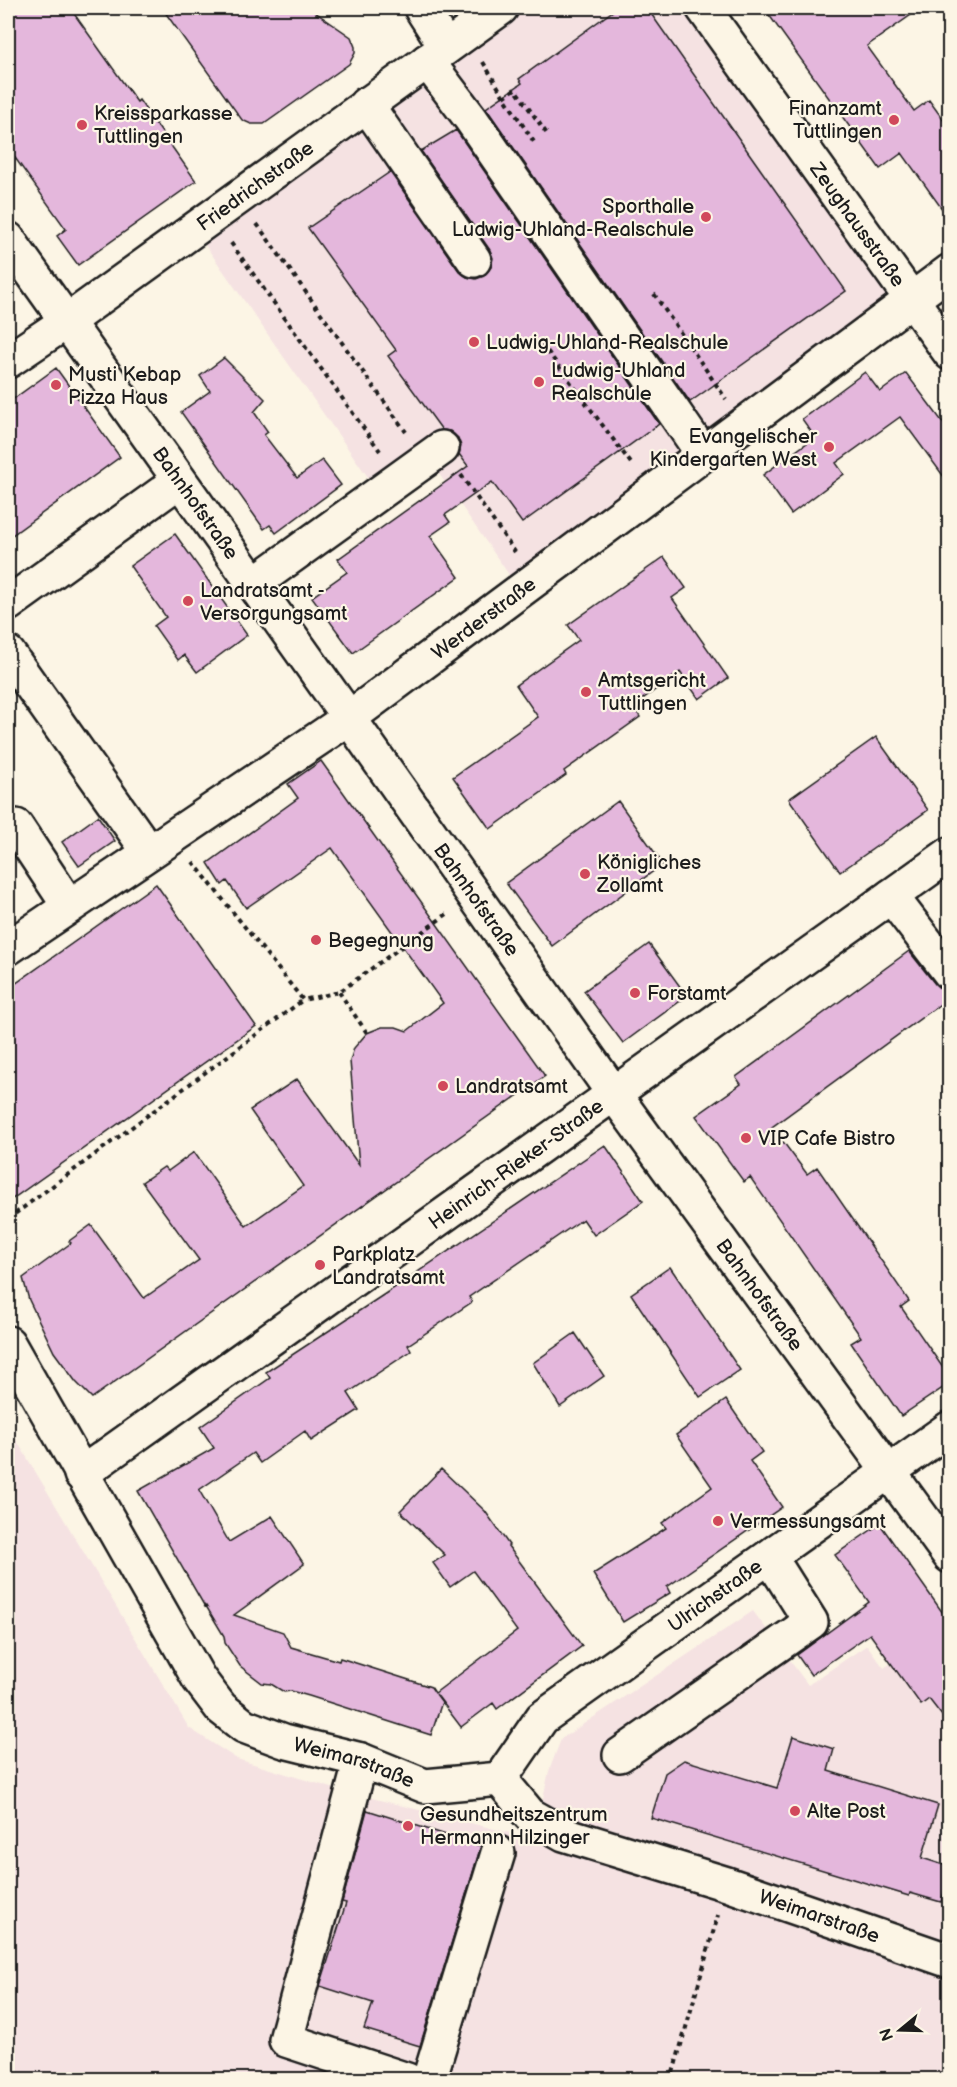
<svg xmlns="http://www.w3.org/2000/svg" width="957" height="2087" viewBox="0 0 957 2087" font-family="'Balsamiq Sans',sans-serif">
<rect width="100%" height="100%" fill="#fcf5e5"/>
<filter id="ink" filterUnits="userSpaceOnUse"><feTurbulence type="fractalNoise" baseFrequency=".0167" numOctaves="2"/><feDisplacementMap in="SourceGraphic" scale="12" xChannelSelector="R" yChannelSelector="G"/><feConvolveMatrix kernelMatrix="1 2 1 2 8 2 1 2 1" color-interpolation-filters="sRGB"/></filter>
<g filter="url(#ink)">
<path fill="#f5e2e2" d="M 528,8 L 692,8 L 895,294 L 514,582 L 437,471 L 389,507 L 203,242 Z
M 8,1426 L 189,1728 L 237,1759 L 332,1788 L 534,1839 L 549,1771 L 561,1739 L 753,1611 L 808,1685 L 867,1645 L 884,1668 L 949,1623 L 949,2079 L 8,2079 Z"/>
<path fill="#e4b7dc" stroke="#1c1c1c" stroke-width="1.5" d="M 8,8 L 70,8 L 137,102 L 139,100 L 196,181 L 78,265 L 57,236 L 66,229 L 8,148 Z
M 162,8 L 309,8 L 351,37 L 355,47 L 355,53 L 349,64 L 264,124 L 251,124 L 242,120 Z
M 617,8 L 647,8 L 846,291 L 690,402 L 486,108 L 522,83 L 519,79 Z
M 764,8 L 921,8 L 867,46 L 914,111 L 929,100 L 950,129 L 950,220 L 902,153 L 880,169 Z
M 456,130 L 659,424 L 522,523 L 492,482 L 445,515 L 450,522 L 430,536 L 459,577 L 353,653 L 312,597 L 347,572 L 338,559 L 468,466 L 459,454 L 461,446 L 458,438 L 450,431 L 442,430 L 388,356 L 396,350 L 308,228 L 390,172 L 459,271 L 467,277 L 476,279 L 484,276 L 491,267 L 493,258 L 490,250 L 421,151 Z
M 224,358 L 265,399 L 254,412 L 268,432 L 264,435 L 297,478 L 322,460 L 341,485 L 276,533 L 270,525 L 264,529 L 181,412 L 210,391 L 200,376 Z
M 56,368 L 120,457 L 8,538 L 8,403 Z
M 865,372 L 880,392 L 906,373 L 950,432 L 950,485 L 900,417 L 836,463 L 844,474 L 791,514 L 763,475 L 815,437 L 802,419 Z
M 175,534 L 247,635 L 197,672 L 184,655 L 178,660 L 154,626 L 166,617 L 130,566 Z
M 664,557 L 686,588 L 672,598 L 728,678 L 699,699 L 680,672 L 633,706 L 640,717 L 564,771 L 566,775 L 490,829 L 453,777 L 538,717 L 516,685 L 579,640 L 568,625 Z
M 876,737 L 928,810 L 840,872 L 789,799 Z
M 321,761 L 545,1076 L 92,1398 L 76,1382 L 54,1352 L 29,1300 L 23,1278 L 71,1243 L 69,1241 L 91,1225 L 144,1298 L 199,1260 L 142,1182 L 164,1167 L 168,1171 L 194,1152 L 246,1226 L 303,1186 L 250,1110 L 297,1079 L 359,1165 L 350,1061 L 354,1048 L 367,1033 L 382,1027 L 396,1027 L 407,1031 L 443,1003 L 332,848 L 246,908 L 227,881 L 222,885 L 208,863 L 298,798 L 288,784 Z
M 618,801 L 663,864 L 552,946 L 506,883 Z
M 98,816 L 115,841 L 79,866 L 62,842 Z
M 156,884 L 256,1026 L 8,1202 L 8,989 Z
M 649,944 L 687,996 L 623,1043 L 584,991 Z
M 909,951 L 935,984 L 942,990 L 950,991 L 950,997 L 772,1127 L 807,1174 L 817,1167 L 909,1301 L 901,1307 L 950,1378 L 950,1383 L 901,1416 L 851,1343 L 861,1337 L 750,1177 L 744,1182 L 696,1116 L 741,1084 L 736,1077 Z
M 605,1145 L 643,1201 L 594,1235 L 583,1219 L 469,1297 L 472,1302 L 408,1345 L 411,1351 L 348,1393 L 359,1410 L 311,1441 L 305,1431 L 260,1463 L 253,1453 L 199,1490 L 229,1542 L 272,1516 L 304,1564 L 234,1615 L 283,1632 L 291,1647 L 339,1661 L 340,1658 L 431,1687 L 435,1693 L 517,1631 L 473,1571 L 450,1587 L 433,1563 L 445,1555 L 400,1511 L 441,1469 L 485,1511 L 509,1545 L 508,1546 L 582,1646 L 497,1709 L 493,1703 L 461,1727 L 436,1694 L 442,1702 L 431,1735 L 309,1696 L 291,1691 L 284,1692 L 271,1684 L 262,1683 L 240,1666 L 225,1643 L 224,1636 L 206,1606 L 205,1607 L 138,1491 L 214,1448 L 200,1427 L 270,1378 L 266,1372 L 400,1284 Z
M 670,1267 L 740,1370 L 700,1397 L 631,1294 Z
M 575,1333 L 604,1376 L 560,1407 L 533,1363 Z
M 726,1400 L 762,1452 L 750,1461 L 782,1507 L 667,1587 L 670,1593 L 623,1622 L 593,1574 L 666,1528 L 662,1523 L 712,1487 L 676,1435 Z
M 880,1524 L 950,1623 L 950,1726 L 929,1699 L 921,1705 L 870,1634 L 811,1675 L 797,1655 L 869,1602 L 835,1555 Z
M 793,1736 L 834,1749 L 828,1771 L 938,1805 L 922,1858 L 950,1867 L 950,1874 L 941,1902 L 910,1893 L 909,1896 L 651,1818 L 665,1773 L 684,1760 L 777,1788 Z
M 367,1810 L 481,1846 L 420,2046 L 364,2029 L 373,2003 L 320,1986 L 346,1903 L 342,1902 Z"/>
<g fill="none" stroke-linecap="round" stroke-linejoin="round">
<defs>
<g id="minor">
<path d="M 421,8 L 446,47"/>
<path id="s1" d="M 703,8 L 950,353"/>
<path d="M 427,61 L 471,119 L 703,454"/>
<path d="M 366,104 L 474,260"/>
<path id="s2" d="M 8,239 L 349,718 L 614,1094 L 950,1556"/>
<path id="s3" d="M 8,361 L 66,322 L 501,8"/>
<path d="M 253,584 L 442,448"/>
<path d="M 8,604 L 179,481"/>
<path d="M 8,653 L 149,852"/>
<path d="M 16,826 L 69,906"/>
<path d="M 891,896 L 950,973"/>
<path id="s4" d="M 8,948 L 349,718 L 950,271"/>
<path id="s5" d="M 8,1343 L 199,1679 L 221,1708 L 244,1726 L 284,1741 L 361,1760 L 425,1786 L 500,1779"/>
<path id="s6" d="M 81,1474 L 950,854"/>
<path d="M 620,1755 L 811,1622 L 770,1557"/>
<path d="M 361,1760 L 286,2040 L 407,2080"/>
<path id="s7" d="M 500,1779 L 542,1718 L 950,1428"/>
<path id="s8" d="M 500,1779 L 530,1815 L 564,1834 L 727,1884 L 950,1961"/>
<path d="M 429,2080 L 498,1853"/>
</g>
</defs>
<use href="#minor" stroke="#1c1c1c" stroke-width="38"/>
<path stroke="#1c1c1c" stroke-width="4" stroke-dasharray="4.5 4.5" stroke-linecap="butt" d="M 483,62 L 504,97 L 536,145
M 504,97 L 515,89 L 547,134
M 257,224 L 406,432
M 231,243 L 380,451
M 654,294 L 726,399
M 542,344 L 633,466
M 461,475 L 515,552
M 193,862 L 303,1000 L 339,992 L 447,914
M 339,992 L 367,1033
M 8,1219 L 303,1000
M 673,2073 L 718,1915"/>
<use href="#minor" stroke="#fcf5e5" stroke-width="33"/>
</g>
</g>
<g fill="#d1495b" stroke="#fcf5e5" stroke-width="2">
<circle cx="894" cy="120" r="6"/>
<circle cx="82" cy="125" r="6"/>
<circle cx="706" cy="217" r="6"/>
<circle cx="474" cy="342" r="6"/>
<circle cx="539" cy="382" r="6"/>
<circle cx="56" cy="385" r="6"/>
<circle cx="829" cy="447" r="6"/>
<circle cx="188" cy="601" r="6"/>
<circle cx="586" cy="692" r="6"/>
<circle cx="585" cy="874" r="6"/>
<circle cx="316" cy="940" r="6"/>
<circle cx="635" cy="993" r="6"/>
<circle cx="443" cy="1086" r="6"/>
<circle cx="746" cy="1138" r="6"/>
<circle cx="320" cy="1265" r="6"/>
<circle cx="718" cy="1521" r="6"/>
<circle cx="795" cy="1811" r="6"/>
<circle cx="408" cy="1826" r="6"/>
</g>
<g text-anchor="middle" stroke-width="4.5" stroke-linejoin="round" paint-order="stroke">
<g font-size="20" fill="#1c1c1c" stroke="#fcf5e5" text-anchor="start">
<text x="882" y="115" text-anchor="end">Finanzamt<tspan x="882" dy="23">Tuttlingen</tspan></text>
<text x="94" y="120">Kreissparkasse<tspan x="94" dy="23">Tuttlingen</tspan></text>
<text x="694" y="213" text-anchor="end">Sporthalle<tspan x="694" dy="23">Ludwig-Uhland-Realschule</tspan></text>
<text x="486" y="349">Ludwig-Uhland-Realschule</text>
<text x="551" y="377">Ludwig-Uhland<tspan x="551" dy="23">Realschule</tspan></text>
<text x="68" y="381">Musti Kebap<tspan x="68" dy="23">Pizza Haus</tspan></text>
<text x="817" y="443" text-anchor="end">Evangelischer<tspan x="817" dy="23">Kindergarten West</tspan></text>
<text x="200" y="597">Landratsamt -<tspan x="200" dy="23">Versorgungsamt</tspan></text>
<text x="598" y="687">Amtsgericht<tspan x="598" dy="23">Tuttlingen</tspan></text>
<text x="597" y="869">Königliches<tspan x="597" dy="23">Zollamt</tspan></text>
<text x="328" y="947">Begegnung</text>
<text x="647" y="1000">Forstamt</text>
<text x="455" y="1093">Landratsamt</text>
<text x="758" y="1145">VIP Cafe Bistro</text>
<text x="332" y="1261">Parkplatz<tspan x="332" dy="23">Landratsamt</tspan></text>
<text x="730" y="1528">Vermessungsamt</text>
<text x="807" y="1818">Alte Post</text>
<text x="420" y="1821">Gesundheitszentrum<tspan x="420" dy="23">Hermann Hilzinger</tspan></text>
</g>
<g font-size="20" fill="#1c1c1c" stroke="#fcf5e5">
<text dy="7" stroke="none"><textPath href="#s3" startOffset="303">Friedrichstraße</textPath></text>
<text dy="7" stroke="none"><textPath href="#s1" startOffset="266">Zeughausstraße</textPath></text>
<text dy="7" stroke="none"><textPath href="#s2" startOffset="324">Bahnhofstraße</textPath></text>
<text dy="7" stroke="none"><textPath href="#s4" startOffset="579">Werderstraße</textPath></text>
<text dy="7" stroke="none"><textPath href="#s2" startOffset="810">Bahnhofstraße</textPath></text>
<text dy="7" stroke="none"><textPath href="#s6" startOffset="534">Heinrich-Rieker-Straße</textPath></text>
<text dy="7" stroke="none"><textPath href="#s2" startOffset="1296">Bahnhofstraße</textPath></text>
<text dy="7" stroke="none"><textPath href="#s7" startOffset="286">Ulrichstraße</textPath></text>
<text dy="7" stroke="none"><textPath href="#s5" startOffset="568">Weimarstraße</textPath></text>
<text dy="7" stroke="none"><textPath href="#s8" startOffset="354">Weimarstraße</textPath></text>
</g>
</g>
<rect width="957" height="2087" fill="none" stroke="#fcf5e5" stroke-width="30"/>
<rect x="15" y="15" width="927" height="2057" fill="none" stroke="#1c1c1c" stroke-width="2" filter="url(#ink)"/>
<g transform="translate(900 2030) rotate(251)" stroke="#fcf5e5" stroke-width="4.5" paint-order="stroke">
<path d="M0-4.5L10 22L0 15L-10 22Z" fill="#1c1c1c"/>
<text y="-9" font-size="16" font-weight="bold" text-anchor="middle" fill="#1c1c1c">N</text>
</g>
</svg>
